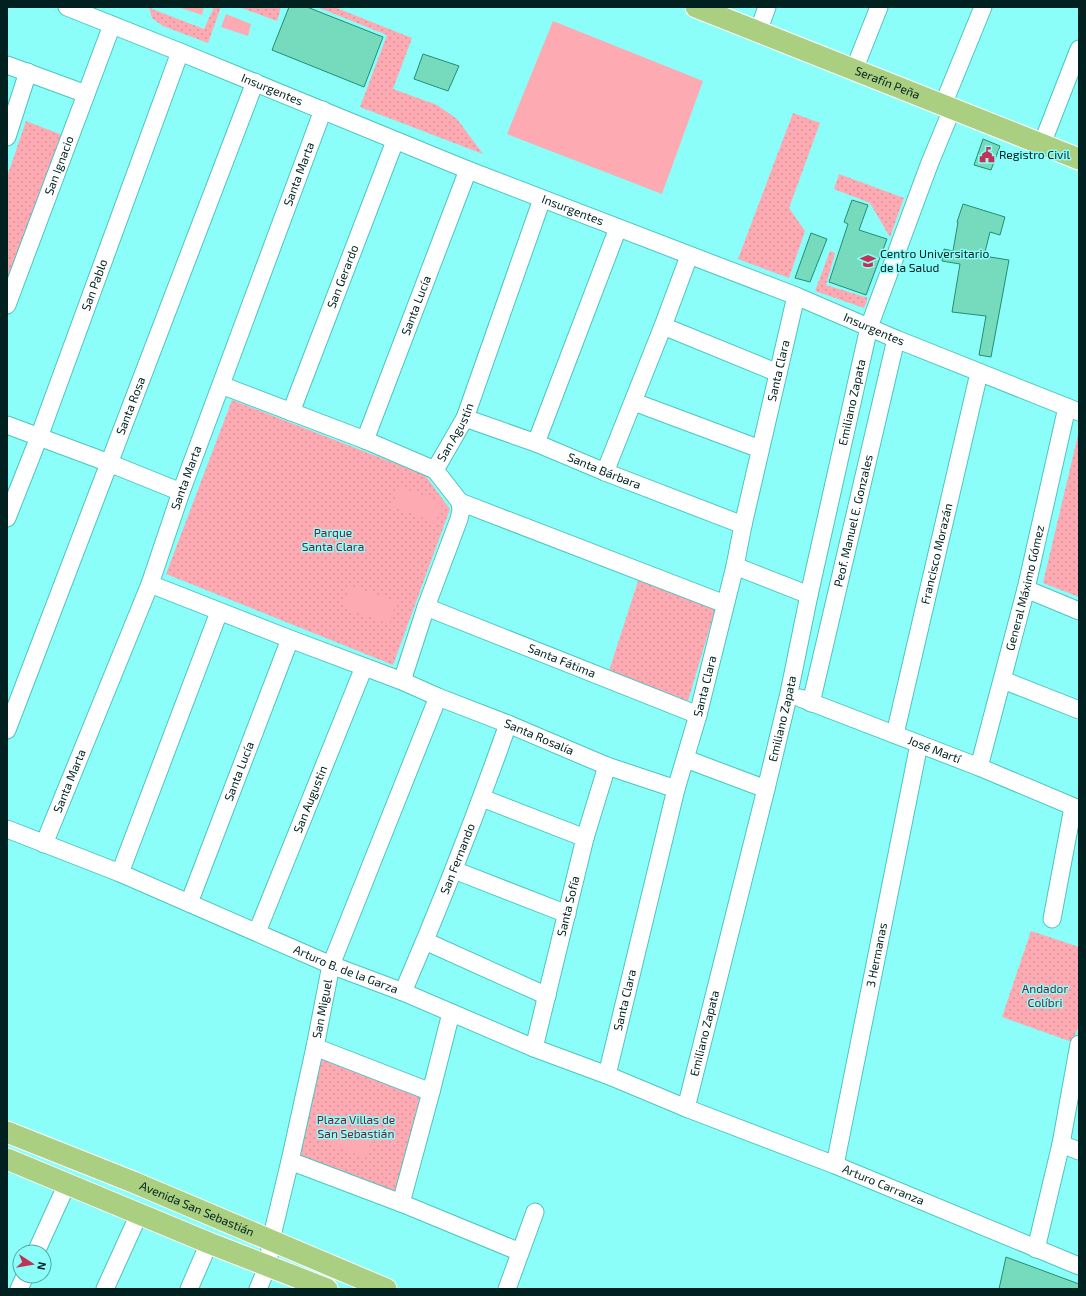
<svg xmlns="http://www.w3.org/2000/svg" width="1086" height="1296" viewBox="0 0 1086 1296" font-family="'Exo 2',sans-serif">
<defs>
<pattern id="grass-dots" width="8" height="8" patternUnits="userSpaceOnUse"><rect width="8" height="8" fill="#fdaab3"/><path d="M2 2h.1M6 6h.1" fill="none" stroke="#d7929a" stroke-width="1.8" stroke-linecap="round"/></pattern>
</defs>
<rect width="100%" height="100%" fill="#8cfef9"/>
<path fill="url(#grass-dots)" d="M 149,7 L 153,7 L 152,9 L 204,29 L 214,7 L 221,7 L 208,43 L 163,26 L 152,18 Z
M 239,7 L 281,7 L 277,21 Z
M 317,7 L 334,7 L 412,38 L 393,89 L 437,105 L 457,119 L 483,154 L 360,107 L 387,35 Z
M 793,113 L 820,123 L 789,208 L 805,231 L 789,278 L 738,259 Z
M 26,121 L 67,137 L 7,284 L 7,177 Z
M 839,174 L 904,198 L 890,237 L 870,203 L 834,189 Z
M 830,251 L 835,253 L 826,285 L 868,298 L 864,308 L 815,291 Z
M 232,400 L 425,475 L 450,509 L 393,665 L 166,574 Z
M 1079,431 L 1079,597 L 1043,583 Z
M 639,578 L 716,606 L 688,701 L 608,674 Z
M 1031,931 L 1079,947 L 1079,1025 L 1072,1042 L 1002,1017 Z
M 317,1056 L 425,1093 L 397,1199 L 292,1159 Z"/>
<path fill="#fdaab3" d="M 178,7 L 204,7 L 202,15 Z
M 226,14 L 251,24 L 248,36 L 221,27 Z
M 553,21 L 703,81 L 662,194 L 507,134 Z
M 400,487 L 443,502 L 436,523 L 392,506 Z
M 351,586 L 397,602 L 389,624 L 343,607 Z
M 336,1123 L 373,1139 L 365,1158 L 328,1143 Z"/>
<path fill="#76dabc" stroke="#208f74" d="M 289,7 L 307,7 L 383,37 L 364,87 L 272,50 Z
M 423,54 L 459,66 L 448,91 L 414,79 Z
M 983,139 L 1000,146 L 991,170 L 974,165 Z
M 852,200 L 868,205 L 859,230 L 887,239 L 866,295 L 829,282 L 848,224 L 844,222 Z
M 963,204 L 1005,217 L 1000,235 L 990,232 L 984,256 L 1009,260 L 991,357 L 979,355 L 986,316 L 952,312 L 960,264 L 942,261 L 944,249 L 953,251 L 958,222 L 957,222 Z
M 811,233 L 827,239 L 810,282 L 795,278 Z
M 1006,1257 L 1079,1284 L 1079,1289 L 999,1289 Z"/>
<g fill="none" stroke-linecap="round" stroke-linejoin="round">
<defs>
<g id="minor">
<path id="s1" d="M 67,7 L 180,52 L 468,170 L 796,296 L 896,339 L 1079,412"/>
<path d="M 758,32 L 767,7"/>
<path d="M 7,65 L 86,94"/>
<path d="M 854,70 L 879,7"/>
<path d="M 943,105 L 983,7"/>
<path d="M 7,137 L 28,72"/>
<path d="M 1042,144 L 1079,49"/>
<path id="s2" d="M 7,305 L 112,25"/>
<path d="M 663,326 L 778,373"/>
<path d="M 221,385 L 365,440 L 435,470 L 460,502 L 461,510 L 459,519 L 426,607 L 402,681"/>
<path d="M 634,402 L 760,449"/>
<path id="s3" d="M 291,412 L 395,141"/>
<path id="s4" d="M 465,418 L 536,443 L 605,472 L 743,525"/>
<path d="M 7,425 L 109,463 L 181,492"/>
<path id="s5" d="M 365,440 L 468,170"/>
<path d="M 536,443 L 618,228"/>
<path id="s6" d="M 435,470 L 465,418 L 542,199"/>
<path d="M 605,472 L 663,326 L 689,256"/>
<path d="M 460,502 L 725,604"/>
<path id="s7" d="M 7,518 L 39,437 L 180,52"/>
<path d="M 735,566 L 809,595"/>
<path id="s8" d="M 150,584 L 290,639 L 402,681 L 438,697 L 508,724 L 607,766 L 676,789"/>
<path d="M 1026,589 L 1079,611"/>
<path id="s9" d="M 426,607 L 698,715"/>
<path d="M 1003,680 L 1079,710"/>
<path id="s10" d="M 800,698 L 979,767 L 1079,809"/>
<path id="s11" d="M 811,703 L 896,339"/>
<path id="s12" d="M 7,730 L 255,82"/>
<path id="s13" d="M 895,734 L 979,373"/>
<path d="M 686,759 L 766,789"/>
<path id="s14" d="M 979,767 L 1026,589 L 1067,407"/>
<path d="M 482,798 L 585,838"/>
<path id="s15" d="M 7,829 L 120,873 L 331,965 L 403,992 L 534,1048 L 607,1075 L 686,1108 L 835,1165 L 1079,1266"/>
<path id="s16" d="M 44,844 L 150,584 L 181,492 L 323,110"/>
<path d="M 454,870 L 567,914"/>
<path d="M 120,873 L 219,612"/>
<path id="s17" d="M 189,903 L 290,639"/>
<path d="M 1052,919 L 1073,807"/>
<path id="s18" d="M 257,932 L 364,667"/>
<path d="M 425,941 L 547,996"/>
<path id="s19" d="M 403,992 C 441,904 476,815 508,724"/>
<path d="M 315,1047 L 431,1092"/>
<path id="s20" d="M 534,1048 L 585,838 L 607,766"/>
<path id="s21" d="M 607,1075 L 676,789 L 698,715 L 735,566 L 743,525 L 796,296"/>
<path id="s22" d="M 686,1108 L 766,789 L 789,693 L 809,595 L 869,327 L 929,165 L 952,109"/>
<path d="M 1061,1144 L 1079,1151"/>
<path d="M 290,1161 L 401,1203 L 520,1252"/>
<path id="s23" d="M 835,1165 L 919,744"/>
<path d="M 401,1203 L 431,1092 L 451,1013"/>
<path d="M 1036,1249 L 1061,1144 L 1079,1044"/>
<path d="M 36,1252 L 67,1184"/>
<path d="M 19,1289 L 25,1276"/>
<path d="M 105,1289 L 139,1214"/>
<path d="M 189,1289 L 209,1243"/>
<path id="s24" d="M 258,1289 L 268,1265 L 271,1240 L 290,1161 L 315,1047 L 331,965 L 438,697"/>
<path d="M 507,1289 L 535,1212"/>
</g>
<g id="major">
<path id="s25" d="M 696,7 L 1079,159"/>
<path id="s26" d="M 7,1132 L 133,1182 L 386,1289"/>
<path d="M 7,1159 L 209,1243 L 327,1289"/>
</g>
</defs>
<use href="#minor" stroke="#4ec4c0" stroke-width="19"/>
<use href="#major" stroke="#fff" stroke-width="23"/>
<use href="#minor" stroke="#fff" stroke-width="17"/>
<use href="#major" stroke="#aacf80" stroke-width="21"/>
</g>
<defs>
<symbol id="civic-bare" viewBox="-9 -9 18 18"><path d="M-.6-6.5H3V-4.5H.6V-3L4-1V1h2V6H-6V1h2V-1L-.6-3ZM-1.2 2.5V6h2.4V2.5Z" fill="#c23254" stroke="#8cfef9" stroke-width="2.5" paint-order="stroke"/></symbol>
<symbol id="university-bare" viewBox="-9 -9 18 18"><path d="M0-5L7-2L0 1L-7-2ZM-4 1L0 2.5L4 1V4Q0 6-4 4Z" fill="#c23254" stroke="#8cfef9" stroke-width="2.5" paint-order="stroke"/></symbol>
</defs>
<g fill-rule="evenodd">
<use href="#civic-bare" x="976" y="144" width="22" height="22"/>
<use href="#university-bare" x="857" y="250" width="22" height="22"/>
</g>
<g text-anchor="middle" stroke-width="3" stroke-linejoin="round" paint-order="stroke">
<g font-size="12" fill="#002120" stroke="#8cfef9">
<text dy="4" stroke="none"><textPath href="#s25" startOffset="206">Serafín Peña</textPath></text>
<text dy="4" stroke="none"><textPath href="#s1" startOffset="221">Insurgentes</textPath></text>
<text dy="4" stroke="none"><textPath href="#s2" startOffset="149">San Ignacio</textPath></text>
<text dy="4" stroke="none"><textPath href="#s16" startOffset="717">Santa Marta</textPath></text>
<text dy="4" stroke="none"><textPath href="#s1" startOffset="545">Insurgentes</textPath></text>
<text dy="4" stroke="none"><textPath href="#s3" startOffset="145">San Gerardo</textPath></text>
<text dy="4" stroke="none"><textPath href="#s7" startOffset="249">San Pablo</textPath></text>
<text dy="4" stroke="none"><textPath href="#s5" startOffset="144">Santa Lucía</textPath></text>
<text dy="4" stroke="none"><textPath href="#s1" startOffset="869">Insurgentes</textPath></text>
<text dy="4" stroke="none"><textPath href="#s21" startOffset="725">Santa Clara</textPath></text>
<text dy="4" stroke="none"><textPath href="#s22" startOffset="725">Emiliano Zapata</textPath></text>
<text dy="4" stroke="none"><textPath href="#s12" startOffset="347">Santa Rosa</textPath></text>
<text dy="4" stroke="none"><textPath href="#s6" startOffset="43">San Agustín</textPath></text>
<text dy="4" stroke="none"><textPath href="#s4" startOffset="149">Santa Bárbara</textPath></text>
<text dy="4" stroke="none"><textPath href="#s16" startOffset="393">Santa Marta</textPath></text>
<text dy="4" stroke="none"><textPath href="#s11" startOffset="187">Peof. Manuel E. Gonzales</textPath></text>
<text dy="4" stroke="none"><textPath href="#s13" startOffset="185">Francisco Morazán</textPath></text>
<text dy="4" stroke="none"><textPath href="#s14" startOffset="185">General Máximo Gómez</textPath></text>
<text dy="4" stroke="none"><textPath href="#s9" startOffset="146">Santa Fátima</textPath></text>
<text dy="4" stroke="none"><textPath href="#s21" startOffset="401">Santa Clara</textPath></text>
<text dy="4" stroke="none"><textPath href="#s22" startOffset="401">Emiliano Zapata</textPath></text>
<text dy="4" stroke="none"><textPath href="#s8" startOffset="418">Santa Rosalía</textPath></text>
<text dy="4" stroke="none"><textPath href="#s10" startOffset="144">José Martí</textPath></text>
<text dy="4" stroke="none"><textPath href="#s17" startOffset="141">Santa Lucía</textPath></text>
<text dy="4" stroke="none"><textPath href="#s16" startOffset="68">Santa Marta</textPath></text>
<text dy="4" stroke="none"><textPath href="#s18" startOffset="143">San Augustin</textPath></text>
<text dy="4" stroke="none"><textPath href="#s19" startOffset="144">San Fernando</textPath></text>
<text dy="4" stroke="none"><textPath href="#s20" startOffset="146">Santa Sofía</textPath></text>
<text dy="4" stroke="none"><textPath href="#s23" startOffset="214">3 Hermanas</textPath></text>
<text dy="4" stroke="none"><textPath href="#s15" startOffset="367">Arturo B. de la Garza</textPath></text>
<text dy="4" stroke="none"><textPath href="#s21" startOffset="77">Santa Clara</textPath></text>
<text dy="4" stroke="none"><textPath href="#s24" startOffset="288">San Miguel</textPath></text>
<text dy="4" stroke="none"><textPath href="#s22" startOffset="77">Emiliano Zapata</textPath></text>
<text dy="4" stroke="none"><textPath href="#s15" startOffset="946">Arturo Carranza</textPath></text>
<text dy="4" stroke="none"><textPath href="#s26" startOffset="205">Avenida San Sebastián</textPath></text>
</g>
<g font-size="12" fill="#002120" stroke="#8cfef9" text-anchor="start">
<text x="999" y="159">Registro Civil</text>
<text x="880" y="258">Centro Universitario<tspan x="880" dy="14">de la Salud</tspan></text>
</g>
<g font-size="12" fill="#762033" stroke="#8cfef9">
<text x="333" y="537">Parque<tspan x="333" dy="14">Santa Clara</tspan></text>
<text x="1045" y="993">Andador<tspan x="1045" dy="14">Colíbri</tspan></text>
<text x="356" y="1124">Plaza Villas de<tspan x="356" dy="14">San Sebastián</tspan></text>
</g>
</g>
<rect width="1086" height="1296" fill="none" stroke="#002120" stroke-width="16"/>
<g transform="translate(32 1264) rotate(102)"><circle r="19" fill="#8cfef9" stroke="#54a6a2"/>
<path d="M0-3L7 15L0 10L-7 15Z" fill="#c23254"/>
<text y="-6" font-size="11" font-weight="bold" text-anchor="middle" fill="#002120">N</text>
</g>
</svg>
